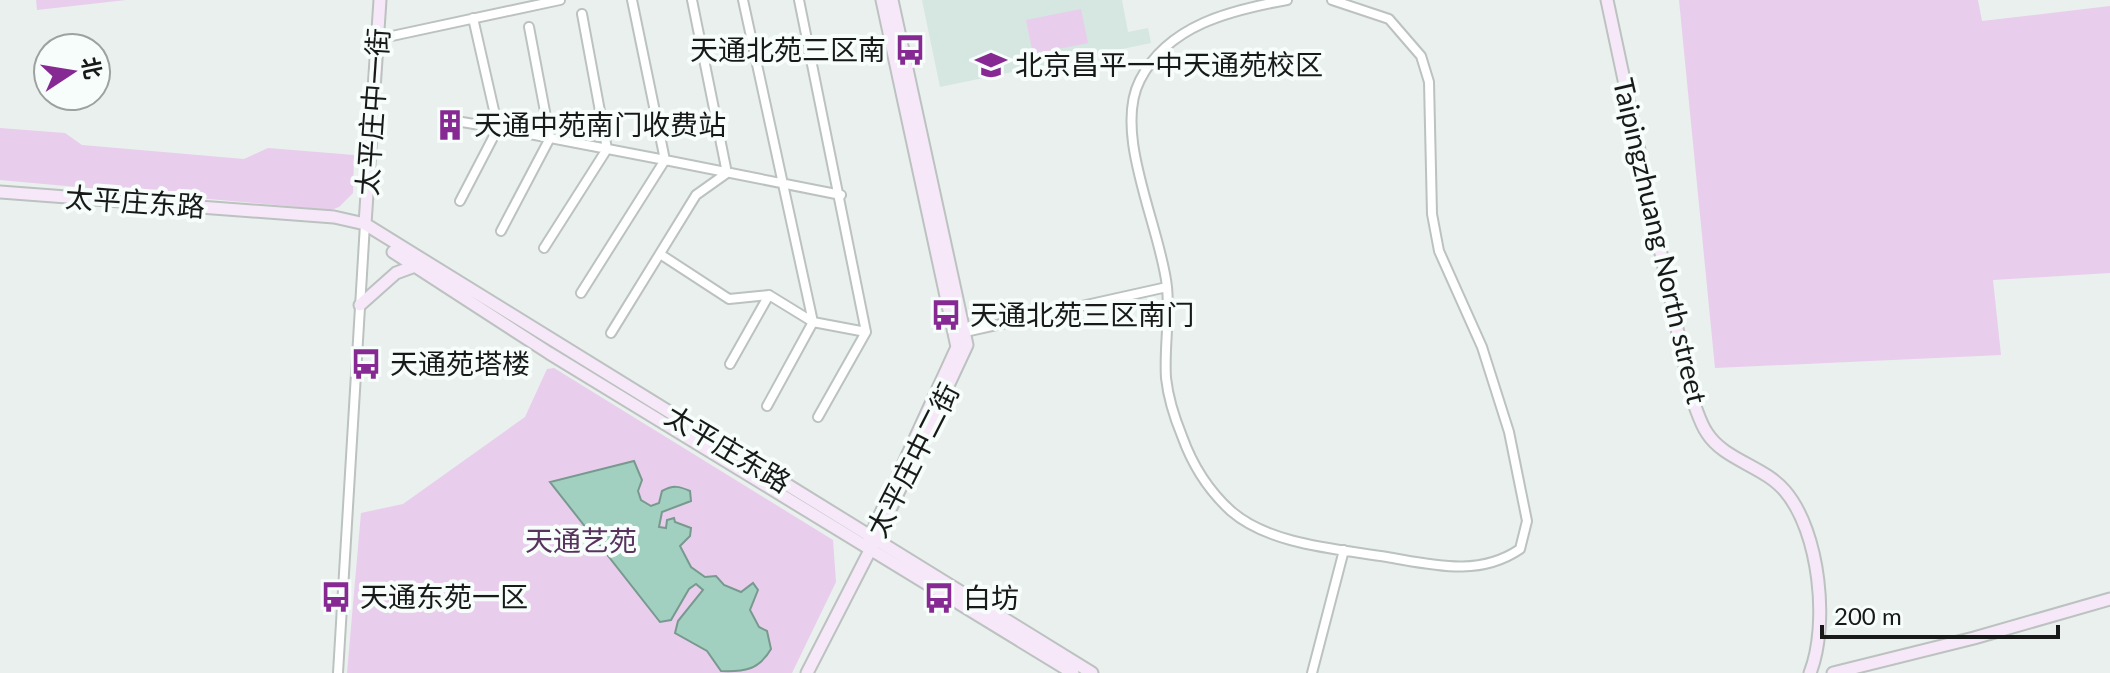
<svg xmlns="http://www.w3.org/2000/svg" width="2110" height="673" viewBox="0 0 2110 673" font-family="Lato,'Noto Sans SC',sans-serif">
<rect width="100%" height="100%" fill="#e9f0ed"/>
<path fill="#d6e6e0" d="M 922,0 L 1122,0 L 1128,32 L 1148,28 L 1151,43 L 940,87 Z"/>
<path fill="#e9cdec" d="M 36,0 L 126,0 L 37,10 Z
M 1679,0 L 1978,0 L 1982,21 L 2110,6 L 2110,273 L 1993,280 L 2001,355 L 1715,368 Z
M 1081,9 L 1088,43 L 1033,54 L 1026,20 Z
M 0,128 L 65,133 L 82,145 L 244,159 L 268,148 L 354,155 L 353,193 L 339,207 L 331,210 L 0,180 Z
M 554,368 L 833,540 L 836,582 L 792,673 L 347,673 L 361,513 L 403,504 L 525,417 L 547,369 Z"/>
<path fill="#a1cfc0" stroke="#78998e" stroke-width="2" d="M 634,461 L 642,480 L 638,491 L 641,500 L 651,506 L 659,503 L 662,491 C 673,485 679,486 690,491 L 691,501 L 662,512 L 659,527 L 666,528 L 667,520 L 674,518 L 675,522 L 691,528 L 690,536 L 680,546 L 691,567 L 705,577 L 716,576 L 724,585 L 741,592 L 753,583 L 758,590 L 750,610 L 759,627 L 767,631 L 771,649 C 759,670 744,672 721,671 L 707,651 L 675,633 L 678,621 L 703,590 L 696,584 L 689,589 L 671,620 L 660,622 L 550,482 Z"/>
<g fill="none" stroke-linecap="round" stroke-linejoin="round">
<defs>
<path id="street" d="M 632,0 L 665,160 L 841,195
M 743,0 L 813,322 L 767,406
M 799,0 L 866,332 L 818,417
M 1287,0 C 1231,10 1168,25 1140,80 C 1112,134 1161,228 1167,287 C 1170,317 1164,348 1166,378 C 1168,396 1175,419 1182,436 C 1192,464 1209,491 1231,511 C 1270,545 1338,549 1387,557 C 1434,565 1479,577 1520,549 L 1527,521 L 1509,432 L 1482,347 L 1439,251 L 1432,214 L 1429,82 L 1421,56 L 1389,19 L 1332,0
M 473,18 L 498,128 L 665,160 L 581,293
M 378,39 L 560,0
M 460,201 L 498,128 L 462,122
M 501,231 L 550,138 L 529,27
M 544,248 L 607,149 L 582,14
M 660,254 L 729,299 L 769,295
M 611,333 L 696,195 L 727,173 L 692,0
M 961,333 L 1167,287
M 730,364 L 769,295 L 813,322 L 866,332
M 338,673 L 365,224
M 1312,673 L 1344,550"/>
<path id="secondary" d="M 1607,0 L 1692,399 C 1697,410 1700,423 1707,433 C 1724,460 1764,466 1785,491 C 1820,532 1829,625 1810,673
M 0,192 L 334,217 L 365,224 L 1092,673
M 365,224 L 380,0
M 393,252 L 549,353 L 1073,673
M 360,305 L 396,273 L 415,266
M 869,539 L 957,347 L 882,0
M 807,673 L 883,525 L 967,345 L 892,0
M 1833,673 L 1974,638 L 2110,599"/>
</defs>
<use href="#street" stroke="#bbc2bf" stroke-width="12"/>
<use href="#secondary" stroke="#bbc2bf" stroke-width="15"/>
<use href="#street" stroke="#fff" stroke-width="8"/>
<use href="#secondary" stroke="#f7e8f9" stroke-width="11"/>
</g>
<defs>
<symbol id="bus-bare" viewBox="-9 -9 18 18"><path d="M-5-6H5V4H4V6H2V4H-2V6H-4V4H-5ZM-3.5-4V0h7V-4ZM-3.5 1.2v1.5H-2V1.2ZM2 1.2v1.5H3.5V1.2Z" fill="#862993" stroke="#f6fdfa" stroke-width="2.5" paint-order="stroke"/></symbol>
<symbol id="school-bare" viewBox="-9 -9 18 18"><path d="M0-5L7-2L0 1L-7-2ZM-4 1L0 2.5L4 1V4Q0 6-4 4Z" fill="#862993" stroke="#f6fdfa" stroke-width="2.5" paint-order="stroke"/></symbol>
<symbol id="building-bare" viewBox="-9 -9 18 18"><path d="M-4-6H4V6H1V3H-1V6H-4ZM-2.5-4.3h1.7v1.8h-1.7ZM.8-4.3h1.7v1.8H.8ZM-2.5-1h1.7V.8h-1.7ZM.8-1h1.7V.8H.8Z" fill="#862993" stroke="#f6fdfa" stroke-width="2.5" paint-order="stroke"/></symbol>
</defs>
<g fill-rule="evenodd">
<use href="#bus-bare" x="888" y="28" width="44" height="44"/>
<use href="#school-bare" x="969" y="43" width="44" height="44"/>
<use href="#building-bare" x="428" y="103" width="44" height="44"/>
<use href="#bus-bare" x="924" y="293" width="44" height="44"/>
<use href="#bus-bare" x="344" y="342" width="44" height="44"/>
<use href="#bus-bare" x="314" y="575" width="44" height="44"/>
<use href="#bus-bare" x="917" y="576" width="44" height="44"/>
</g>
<g text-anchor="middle" stroke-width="8" stroke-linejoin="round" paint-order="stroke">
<g font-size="28" fill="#181a19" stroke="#f6fdfa" text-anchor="start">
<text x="886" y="60" text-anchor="end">天通北苑三区南</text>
<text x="1015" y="75">北京昌平一中天通苑校区</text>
<text x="474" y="135">天通中苑南门收费站</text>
<text x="970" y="325">天通北苑三区南门</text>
<text x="390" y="374">天通苑塔楼</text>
<text x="360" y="607">天通东苑一区</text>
<text x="963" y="608">白坊</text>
</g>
<g font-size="28" fill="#181a19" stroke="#f6fdfa">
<text transform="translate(373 112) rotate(-86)" y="10">太平庄中一街</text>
<text transform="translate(135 202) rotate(4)" y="10">太平庄东路</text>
<text transform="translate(1660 241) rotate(77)" y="10">Taipingzhuang North street</text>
<text transform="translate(728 449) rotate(31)" y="10">太平庄东路</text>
<text transform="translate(913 460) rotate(-63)" y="10">太平庄中二街</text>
</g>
<g font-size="28" fill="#58335d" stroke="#f6fdfa">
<text x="581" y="551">天通艺苑</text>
</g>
</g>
<g transform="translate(72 72) rotate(78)"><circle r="38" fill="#f6fdfa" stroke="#9da2a0" stroke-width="2"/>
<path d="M0-6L14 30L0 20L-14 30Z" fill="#862993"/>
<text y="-12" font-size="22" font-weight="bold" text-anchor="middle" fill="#181a19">北</text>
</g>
<path d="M1822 625v12h236v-12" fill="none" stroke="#181a19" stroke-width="4"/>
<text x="1834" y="625" font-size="24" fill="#181a19" stroke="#f6fdfa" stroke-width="6" paint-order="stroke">200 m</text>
</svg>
